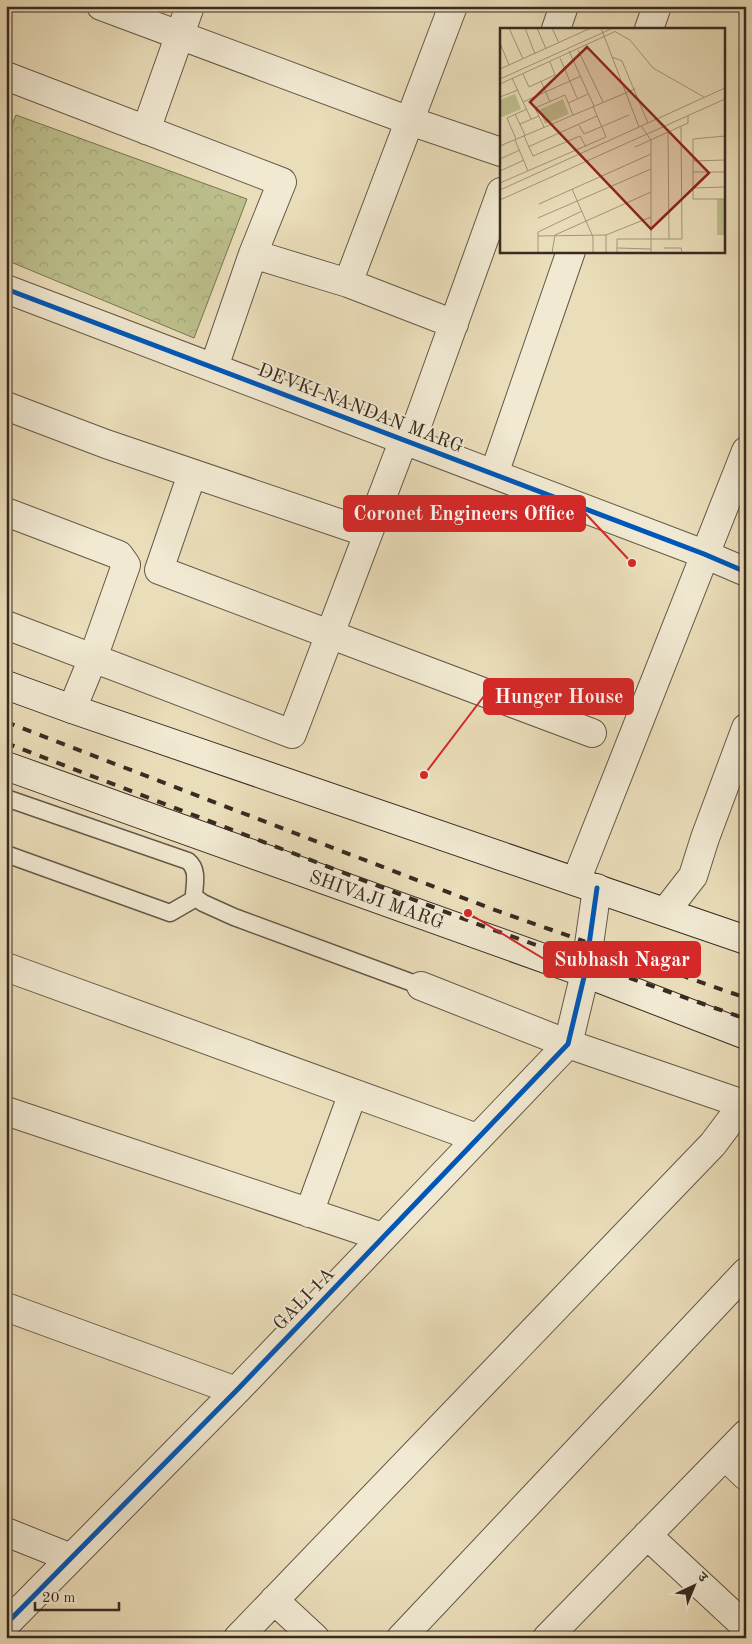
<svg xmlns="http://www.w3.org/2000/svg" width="752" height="1644" viewBox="0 0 752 1644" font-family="'Old Standard TT','Noto Serif Devanagari',serif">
<defs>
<pattern id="park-crowns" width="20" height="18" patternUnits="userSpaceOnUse" patternTransform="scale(1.25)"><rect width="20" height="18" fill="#bcbf8b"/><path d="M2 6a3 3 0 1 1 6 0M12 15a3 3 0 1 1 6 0" fill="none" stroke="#a2a478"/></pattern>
</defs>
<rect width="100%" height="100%" fill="#eaddb9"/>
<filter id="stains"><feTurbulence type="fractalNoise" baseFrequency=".004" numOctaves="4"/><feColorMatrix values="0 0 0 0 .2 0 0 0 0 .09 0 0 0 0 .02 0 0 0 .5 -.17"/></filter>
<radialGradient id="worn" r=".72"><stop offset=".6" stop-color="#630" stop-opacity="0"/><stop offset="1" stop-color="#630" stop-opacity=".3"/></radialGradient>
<path fill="url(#park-crowns)" stroke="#7a7556" d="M 16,115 L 247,199 L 194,338 L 6,260 L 6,140 Z"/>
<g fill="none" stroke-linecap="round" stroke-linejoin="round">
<defs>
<path id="service" d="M 6,798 L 188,861 C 198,869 195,882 194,894 L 196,898 L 203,903 L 234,917 L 421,986
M 6,854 L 170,913 L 196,898"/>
<path id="minor" d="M 101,6 L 410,121 L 501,152
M 556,29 L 564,6
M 649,29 L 657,6
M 6,76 L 282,182 L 253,254 L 214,367
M 146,130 L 190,6
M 253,254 L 348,283 L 454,324
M 348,283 L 453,6
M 6,289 L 704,554 L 746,572
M 6,406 L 106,444 L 368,533
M 411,442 L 501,192
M 192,474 L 159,570 L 592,733
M 494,474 L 571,251
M 6,512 L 119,555 L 126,565 L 93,658 L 72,709
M 6,625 L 292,734 L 404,439
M 576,881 L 746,451
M 665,912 L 693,876 L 705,838 L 746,728
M 6,967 L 477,1138
M 421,986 L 568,1044 L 746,1105
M 6,1111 L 382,1237
M 309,1213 L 353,1093
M 6,1307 L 236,1391
M 725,1456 L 746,1476
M 6,1532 L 71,1558
M 647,1535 L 746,1627
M 274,1600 L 315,1638
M 6,1624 L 236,1391 L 568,1044 L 585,973 L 597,888
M 238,1638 L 713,1144 L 743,1104
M 401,1638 L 746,1272
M 547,1638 L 746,1434"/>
<g id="secondary">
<path d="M 6,685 L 72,709 L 746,940"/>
<path id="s1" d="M 6,766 L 585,973 L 746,1035"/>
</g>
</defs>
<use href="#service" stroke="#645847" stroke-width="19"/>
<use href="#minor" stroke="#645847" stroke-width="30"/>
<use href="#secondary" stroke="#382b21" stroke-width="30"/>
<use href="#service" stroke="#f1e9d2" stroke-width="16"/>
<use href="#minor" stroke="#f1e9d2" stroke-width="28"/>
<use href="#secondary" stroke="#f1e9d2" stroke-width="28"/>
<path stroke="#382b21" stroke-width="4" stroke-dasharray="9 9" stroke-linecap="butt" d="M 6,722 L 492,909 L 746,998
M 6,743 L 485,927 L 746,1019"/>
<defs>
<path id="cycleway" d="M 6,289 L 704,554 L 746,572
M 6,1624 L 236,1391 L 568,1044 L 585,973 L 597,888"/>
</defs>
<use href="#cycleway" stroke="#f1e9d2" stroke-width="8"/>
<use href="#cycleway" stroke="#0057b8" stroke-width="5"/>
</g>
<g text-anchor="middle" stroke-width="4" stroke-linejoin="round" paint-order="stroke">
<g font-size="19" fill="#382b21" stroke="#f1e9d2">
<text transform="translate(361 407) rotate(21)" y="7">DEVKI NANDAN MARG</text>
<text dy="7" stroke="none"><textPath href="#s1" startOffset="394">SHIVAJI MARG</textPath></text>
<text transform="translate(303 1298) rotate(-46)" y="7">GALI 1A</text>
</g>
</g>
<g transform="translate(500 28)">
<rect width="225" height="225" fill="#eaddb9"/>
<path d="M 217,171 L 225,171 L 225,207 L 217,207 Z" fill="#bcbf8b"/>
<path d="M 15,66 L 21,81 L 0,90 L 0,72 ZM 63,71 L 69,86 L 45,96 L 39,82 Z" fill="#bcbf8b"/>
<path fill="none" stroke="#a3967c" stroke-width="1" d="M 9,0 L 23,31M 25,0 L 35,26M 37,0 L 46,21M 52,0 L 59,15M 101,0 L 139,99M 114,3 L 130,12 L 153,40 L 204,69M 0,15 L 9,37M 78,22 L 103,74M 69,23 L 94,78M 112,29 L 122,33 L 148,95M 60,30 L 77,70M 0,41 L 91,0M 23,46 L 29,59 L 55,47 L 50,34M 12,50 L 31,91M 0,51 L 111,1M 41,53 L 50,74M 0,56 L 114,4M 0,69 L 18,62M 23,74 L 81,48M 68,75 L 88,66M 15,86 L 25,107M 20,96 L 39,88M 79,97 L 84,106 L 129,87M 141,98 L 151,112 L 151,225M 44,99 L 35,80 L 65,67 L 73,87M 168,104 L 169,211M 24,108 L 33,128 L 80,108 L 86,119M 225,108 L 193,111 L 193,171 L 225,171M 16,111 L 7,90 L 27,81M 15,112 L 28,143M 0,118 L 135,61M 28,119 L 97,88M 135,119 L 188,95 L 188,88M 0,131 L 20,122M 193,133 L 225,132M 0,143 L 24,132M 193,144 L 225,144M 0,155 L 106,109 L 93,78M 193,160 L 225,159M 72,161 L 93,209 L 93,225M 0,162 L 225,60M 0,172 L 225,71M 39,176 L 151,126M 38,190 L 151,141M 106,207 L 151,189M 38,208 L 106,207 L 106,225M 117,220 L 151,221M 164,220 L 181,220 L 182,225M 38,225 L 38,204 L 82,183M 52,225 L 55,207 L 151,164M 117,225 L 117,211 L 182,211 L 181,99"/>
<path fill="#8f2418" fill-opacity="0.15" stroke="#8f2418" stroke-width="2.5" d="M 87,19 L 209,145 L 151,201 L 30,74 Z"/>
<rect width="225" height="225" fill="none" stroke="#382b21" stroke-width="2.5"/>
</g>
<path fill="none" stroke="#d62828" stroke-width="2" d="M632 563L585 513M424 775L484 696M468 913L544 959"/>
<g fill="#d62828" stroke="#f1e9d2" stroke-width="2">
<circle cx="632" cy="563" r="5"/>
<circle cx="424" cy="775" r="5"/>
<circle cx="468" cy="913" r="5"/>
</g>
<g fill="#d62828" stroke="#d62828" stroke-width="2">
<rect x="344" y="496" width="241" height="35" rx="5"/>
<rect x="484" y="679" width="149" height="35" rx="5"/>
<rect x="544" y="942" width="156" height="35" rx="5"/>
</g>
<g font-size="20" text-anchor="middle" font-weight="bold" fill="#fff">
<text x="464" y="520">Coronet Engineers Office</text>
<text x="559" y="703">Hunger House</text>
<text x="622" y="966">Subhash Nagar</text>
</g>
<rect width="752" height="1644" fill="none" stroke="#eaddb9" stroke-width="25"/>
<rect x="8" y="8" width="737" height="1629" fill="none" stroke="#382b21" stroke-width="2.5"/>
<rect x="12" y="12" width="727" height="1619" fill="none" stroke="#382b21"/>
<g transform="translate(694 1586) rotate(44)" stroke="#f1e9d2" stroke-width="4" paint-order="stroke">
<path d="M0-4L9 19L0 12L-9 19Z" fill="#382b21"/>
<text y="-8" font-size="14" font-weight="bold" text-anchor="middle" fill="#382b21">उ</text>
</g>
<path d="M35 1602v8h84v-8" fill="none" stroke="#382b21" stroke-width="2.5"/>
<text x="42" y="1602" font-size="15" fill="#382b21" stroke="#f1e9d2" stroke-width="4" paint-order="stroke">20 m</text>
<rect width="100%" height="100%" filter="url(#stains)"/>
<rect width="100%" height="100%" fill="url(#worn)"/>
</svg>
